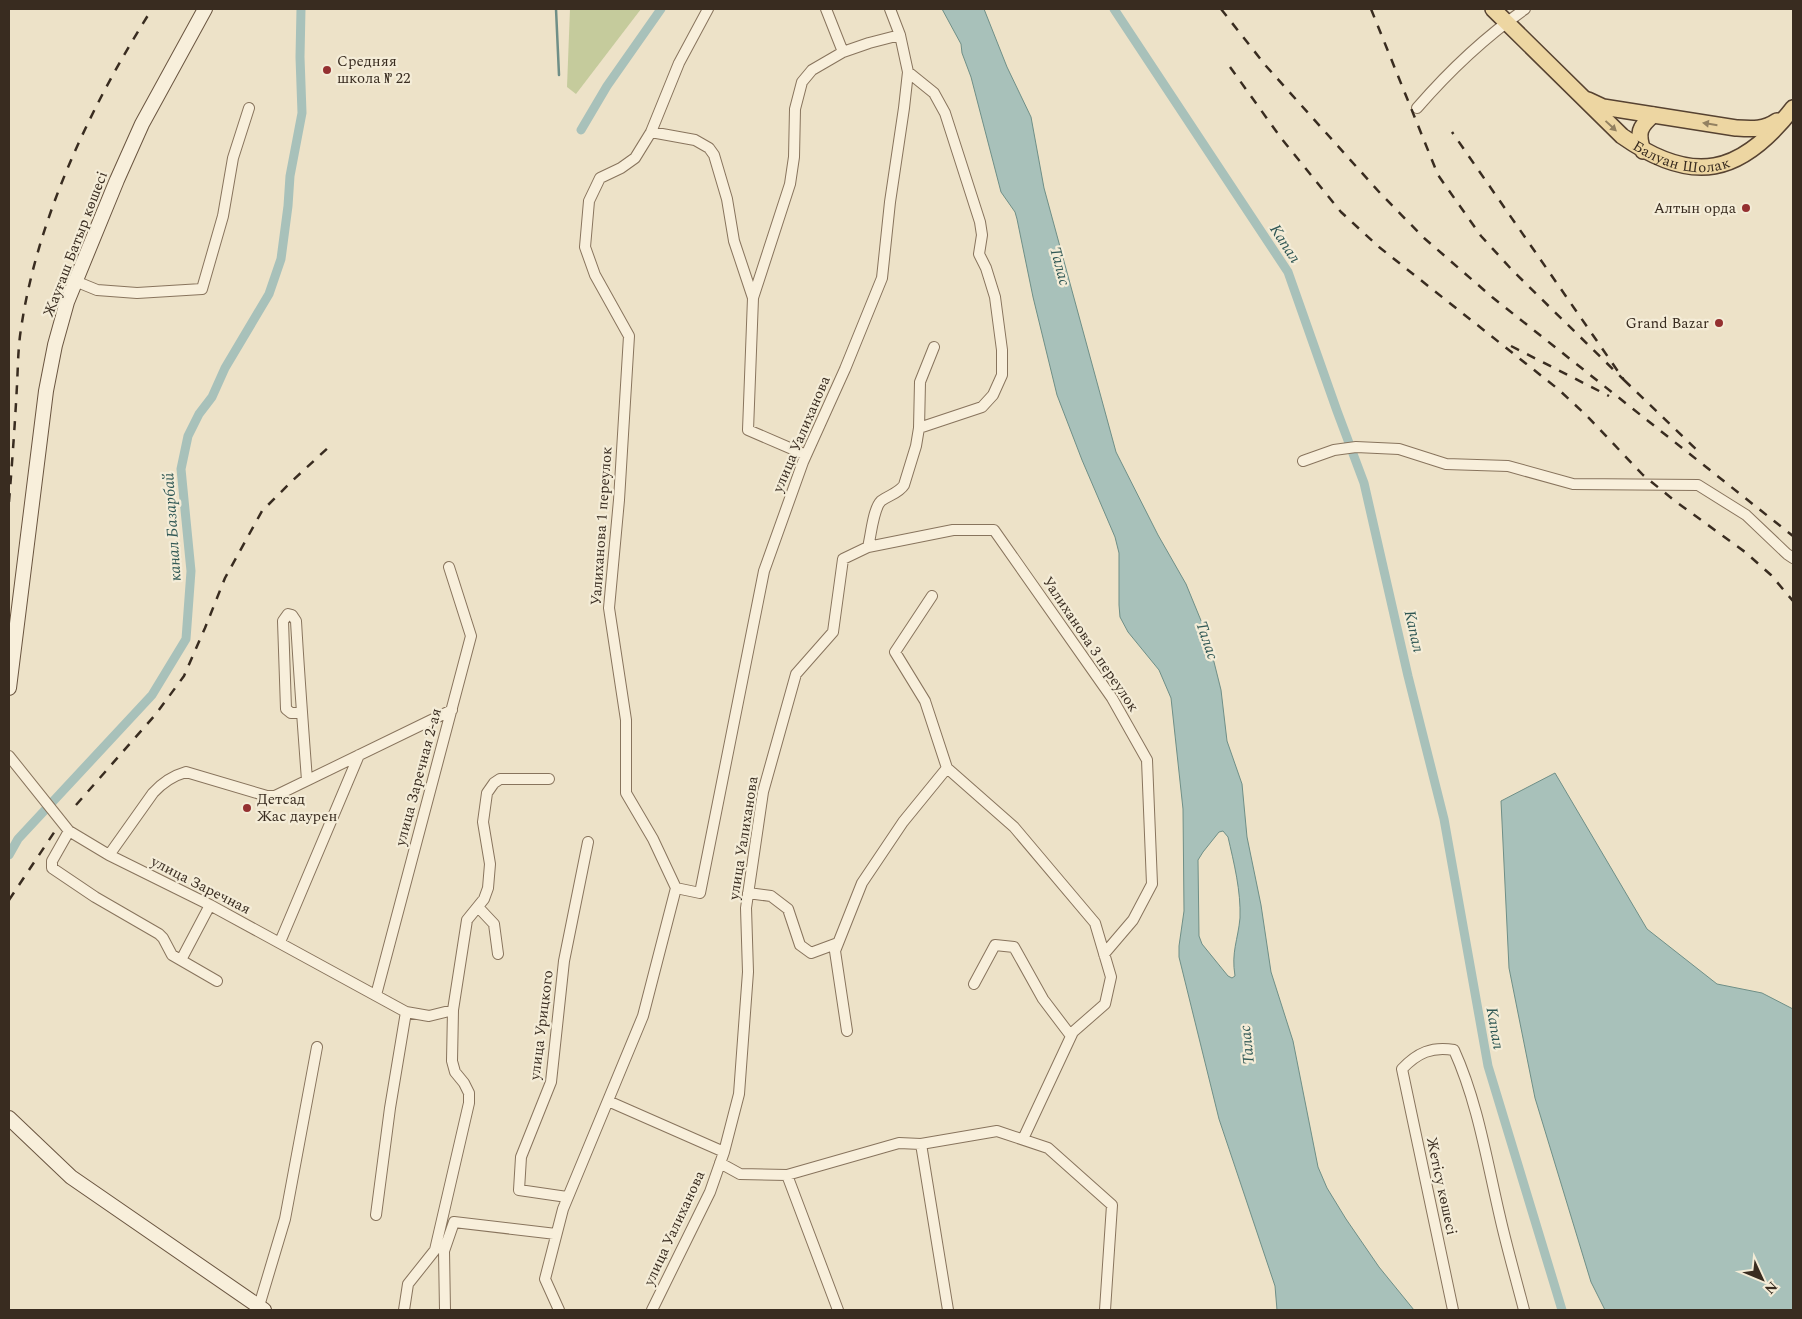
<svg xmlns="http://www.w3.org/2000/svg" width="1802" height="1319" viewBox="0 0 1802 1319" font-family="Spectral,serif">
<rect width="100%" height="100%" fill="#ede2c8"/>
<path fill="#c5cb9c" d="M 570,9 L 641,9 L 576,94 L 567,87 Z"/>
<path fill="#a8c1ba" stroke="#6f8f87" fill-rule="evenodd" d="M 942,9 L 984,9 L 1007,67 L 1031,117 L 1044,188 L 1116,452 L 1158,535 L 1186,584 L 1202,623 L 1214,662 L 1221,690 L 1227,741 L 1242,784 L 1247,837 L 1261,905 L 1271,972 L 1293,1041 L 1318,1167 L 1327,1188 L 1346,1219 L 1379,1267 L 1414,1310 L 1277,1310 L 1275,1286 L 1219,1119 L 1179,957 L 1179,946 L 1184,911 L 1183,809 L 1171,698 L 1159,670 L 1128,632 L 1120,617 L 1119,605 L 1119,553 L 1115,537 L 1082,460 L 1057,395 L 1033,297 L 1017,219 L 1015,212 L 1001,192 L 971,77 L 962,53 L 961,44 ZM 1223,831 L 1228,837 C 1234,863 1241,891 1240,918 C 1238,940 1231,952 1235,976 L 1232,978 L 1228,976 L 1202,944 L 1199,936 L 1198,860 L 1203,852 L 1219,832 Z
M 1555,773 L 1647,929 L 1717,984 L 1762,993 L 1793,1009 L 1793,1310 L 1605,1310 L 1591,1282 L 1535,1098 L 1509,968 L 1501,801 Z"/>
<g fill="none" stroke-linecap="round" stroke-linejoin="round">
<path stroke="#6f8f87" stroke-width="2.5" d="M 556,9 L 559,75"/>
<path stroke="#a8c1ba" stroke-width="9" d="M 1114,9 L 1288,272 L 1337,411 L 1364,483 L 1408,676 L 1444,819 L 1488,1066 L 1562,1310
M 581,130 L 607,86 L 661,9
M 9,855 L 18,839 L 152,695 L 186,639 L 191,571 L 181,469 L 188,436 L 199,414 L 212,397 L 225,368 L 269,294 L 281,259 L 288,206 L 290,176 L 302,113 L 300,57 L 301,9"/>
<defs>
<path id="street" d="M 826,9 L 843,52
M 908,72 L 934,93 L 945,113 L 980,222 L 982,235 L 979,254 L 986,268 L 995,297 L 1002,350 L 1002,375 L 993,395 L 982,407 L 919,428
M 1417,108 C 1449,71 1485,37 1525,9
M 651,132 L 695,140 L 709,148 L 714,155 L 727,199 L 734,241 L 753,298
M 75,281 L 97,290 L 137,293 L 202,289 L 223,216 L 233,158 L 249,108
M 806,455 L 748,430 L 753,298 L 790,184 L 794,157 L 795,109 L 802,82 L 812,70 L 843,52 L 869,43 L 900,35
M 1303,461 L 1334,450 L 1356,447 L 1399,449 L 1446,464 L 1508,466 L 1573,484 L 1698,485 L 1746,515 L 1787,554 L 1793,558
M 868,547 L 953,530 L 994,530 L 1112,698 L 1147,760 L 1152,884 L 1133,920 L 1104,954
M 932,596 L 895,652 L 925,701 L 947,768 L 1014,827 L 1095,923 L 1111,977 L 1105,1004 L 1073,1032 L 1023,1139
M 302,713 L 291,713 L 286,709 L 283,621 L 288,614 L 292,615 L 296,621 C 299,674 303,727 307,780
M 9,756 L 69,831 L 109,855 L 210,905 L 406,1012 L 429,1016 L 453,1010
M 69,831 L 52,861 L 52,868 L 95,897 L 159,934 L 163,938 L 172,955 L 217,981
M 109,855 L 153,793 C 162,783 172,776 186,772 L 267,796 L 275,796 L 452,710
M 676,888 L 700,893 L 764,571 L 803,462 L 845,369 L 882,278 L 890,202 L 904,108 L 908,72 L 900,35 L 890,9
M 748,893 L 771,896 L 788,909 L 800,945 L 811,953 L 838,943
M 478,907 L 494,924 L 498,954
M 280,942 L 359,755
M 181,960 L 210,905
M 974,984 L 995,945 L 1014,947 L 1043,999 L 1071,1036
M 376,995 L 471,636 L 449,567
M 847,1031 L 835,951 L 862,883 L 903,822 L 947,768
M 608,1101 L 724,1152
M 921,1144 L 948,1310
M 720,1163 L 740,1174 L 787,1175 L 899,1143 L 921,1144 L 997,1131 L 1048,1148 L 1112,1205 L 1105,1310
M 787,1175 L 838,1310
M 567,1197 L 519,1190 L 521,1157 L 551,1082 L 564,961 L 588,842
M 376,1215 L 390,1108 L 406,1012
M 259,1306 L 285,1219 L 317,1047
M 404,1310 L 408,1284 L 435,1250 L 469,1103 L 469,1093 L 464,1083 L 455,1072 L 452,1061 L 453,1010 L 467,920 L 484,899 L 488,888 L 490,864 L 483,822 L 487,793 L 494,783 L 500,779 L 549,779
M 445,1310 L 444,1251 L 454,1222 L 556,1234
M 559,1310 L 545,1279 L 563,1209 L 643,1016 L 676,888 L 653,839 L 626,793 L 626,720 L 609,608 L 619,500 L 629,336 L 595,275 L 585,247 L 589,201 L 600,178 L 621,168 L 635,158 L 651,132 L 679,63 L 708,9
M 652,1310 L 710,1192 L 724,1152 L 739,1094 L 748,972 L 746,908 L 763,792 L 796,674 L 833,632 L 843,559 L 868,547 C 871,536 873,509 881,501 C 889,495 899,493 904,485 L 916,446 L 919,428 L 920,382 L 934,347
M 1453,1310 L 1402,1069 C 1417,1053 1432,1046 1454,1050 C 1478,1103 1487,1162 1500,1217 C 1507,1248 1516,1279 1524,1310"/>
<path id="secondary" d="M 9,688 L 46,391 L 55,345 L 67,302 L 117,180 L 142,124 L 205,9
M 9,1118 L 71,1177 L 264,1310"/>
<g id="primary">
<path id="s1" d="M 1493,9 L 1622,136 C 1693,186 1741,175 1793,108"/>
<path d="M 1588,100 L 1603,107 L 1736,128 C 1752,129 1764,130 1777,121"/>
<path d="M 1643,151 C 1637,133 1639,127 1653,115"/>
</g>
</defs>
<use href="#street" stroke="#88745d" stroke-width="12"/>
<use href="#secondary" stroke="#6a5540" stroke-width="16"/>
<use href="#primary" stroke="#564231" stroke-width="18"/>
<use href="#street" stroke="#f8efdb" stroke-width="10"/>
<use href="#secondary" stroke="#f8efdb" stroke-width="14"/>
<use href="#primary" stroke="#edd6a2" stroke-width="15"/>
<path stroke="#392c20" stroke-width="2.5" stroke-dasharray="9 9" stroke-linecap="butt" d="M 1221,9 L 1266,66 L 1380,193 L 1424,238 L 1492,297 L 1793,536
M 1371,9 L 1438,175 L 1481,236 L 1513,271 L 1624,380 L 1452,132
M 1230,67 L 1281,138 L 1341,212 L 1379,247 L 1558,389 L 1587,416 L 1643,475 L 1675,501 L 1745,552 L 1771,575 L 1793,601
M 1511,346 L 1609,396
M 1624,380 L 1698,451
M 9,502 C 12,464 15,424 17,385 C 18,367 18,347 21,329 C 37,218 92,103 152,9
M 76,805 L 156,714 L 184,676 L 205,628 L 225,578 L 262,511 L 291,482 L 331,445
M 9,900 L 55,831"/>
</g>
<defs><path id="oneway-solid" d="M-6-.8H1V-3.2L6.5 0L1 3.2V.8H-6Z" transform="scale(1.25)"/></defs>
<g fill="#938161">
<use href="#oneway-solid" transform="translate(1710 124) rotate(-171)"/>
<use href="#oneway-solid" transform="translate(1611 126) rotate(43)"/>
</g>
<g fill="#943030" stroke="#f4ecd7" stroke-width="2">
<circle cx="327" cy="70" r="5"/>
<circle cx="1746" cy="208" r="5"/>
<circle cx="1719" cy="323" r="5"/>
<circle cx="247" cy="808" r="5"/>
</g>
<g text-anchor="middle" stroke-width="4.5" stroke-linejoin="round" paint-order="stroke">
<g font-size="15" fill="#392c20" stroke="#f4ecd7" text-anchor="start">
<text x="337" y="66">Средняя<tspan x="337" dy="17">школа № 22</tspan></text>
<text x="1736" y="213" text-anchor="end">Алтын орда</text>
<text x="1709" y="328" text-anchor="end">Grand Bazar</text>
<text x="257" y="804">Детсад<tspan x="257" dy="17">Жас даурен</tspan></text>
</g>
<g font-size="15" fill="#392c20" stroke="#f4ecd7">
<text dy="5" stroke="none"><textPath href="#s1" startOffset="246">Балуан Шолак</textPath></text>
<text transform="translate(75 244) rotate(-69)" y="5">Жауғаш Батыр көшесі</text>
<text transform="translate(801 434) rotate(-67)" y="5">улица Уалиханова</text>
<text transform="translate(601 526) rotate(-86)" y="5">Уалиханова 1 переулок</text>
<text transform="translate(1091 644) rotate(56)" y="5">Уалиханова 3 переулок</text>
<text transform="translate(418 777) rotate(-75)" y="5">улица Заречная 2-ая</text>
<text transform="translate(743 838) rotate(-81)" y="5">улица Уалиханова</text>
<text transform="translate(201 885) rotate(27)" y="5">улица Заречная</text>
<text transform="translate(541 1025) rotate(-83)" y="5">улица Урицкого</text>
<text transform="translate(1442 1186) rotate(78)" y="5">Жетісу көшесі</text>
<text transform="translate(674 1228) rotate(-65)" y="5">улица Уалиханова</text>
</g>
<g font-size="16" font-style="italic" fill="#305855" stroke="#f4ecd7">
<text transform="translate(1286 243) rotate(57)" y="6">Капал</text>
<text transform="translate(1061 266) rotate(75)" y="6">Талас</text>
<text transform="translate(171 527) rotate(-94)" y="6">канал Базарбай</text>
<text transform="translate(1415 631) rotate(77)" y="6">Капал</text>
<text transform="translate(1208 640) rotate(71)" y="6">Талас</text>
<text transform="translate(1496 1028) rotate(80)" y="6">Капал</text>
<text transform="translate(1246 1045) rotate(-96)" y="6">Талас</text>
</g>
</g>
<rect width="1802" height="1319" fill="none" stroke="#392c20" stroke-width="20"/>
<g transform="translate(1762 1279) rotate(134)" stroke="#f4ecd7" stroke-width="4" paint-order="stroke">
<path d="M0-4L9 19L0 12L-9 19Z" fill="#392c20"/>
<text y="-8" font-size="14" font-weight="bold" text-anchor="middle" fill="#392c20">N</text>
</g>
</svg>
